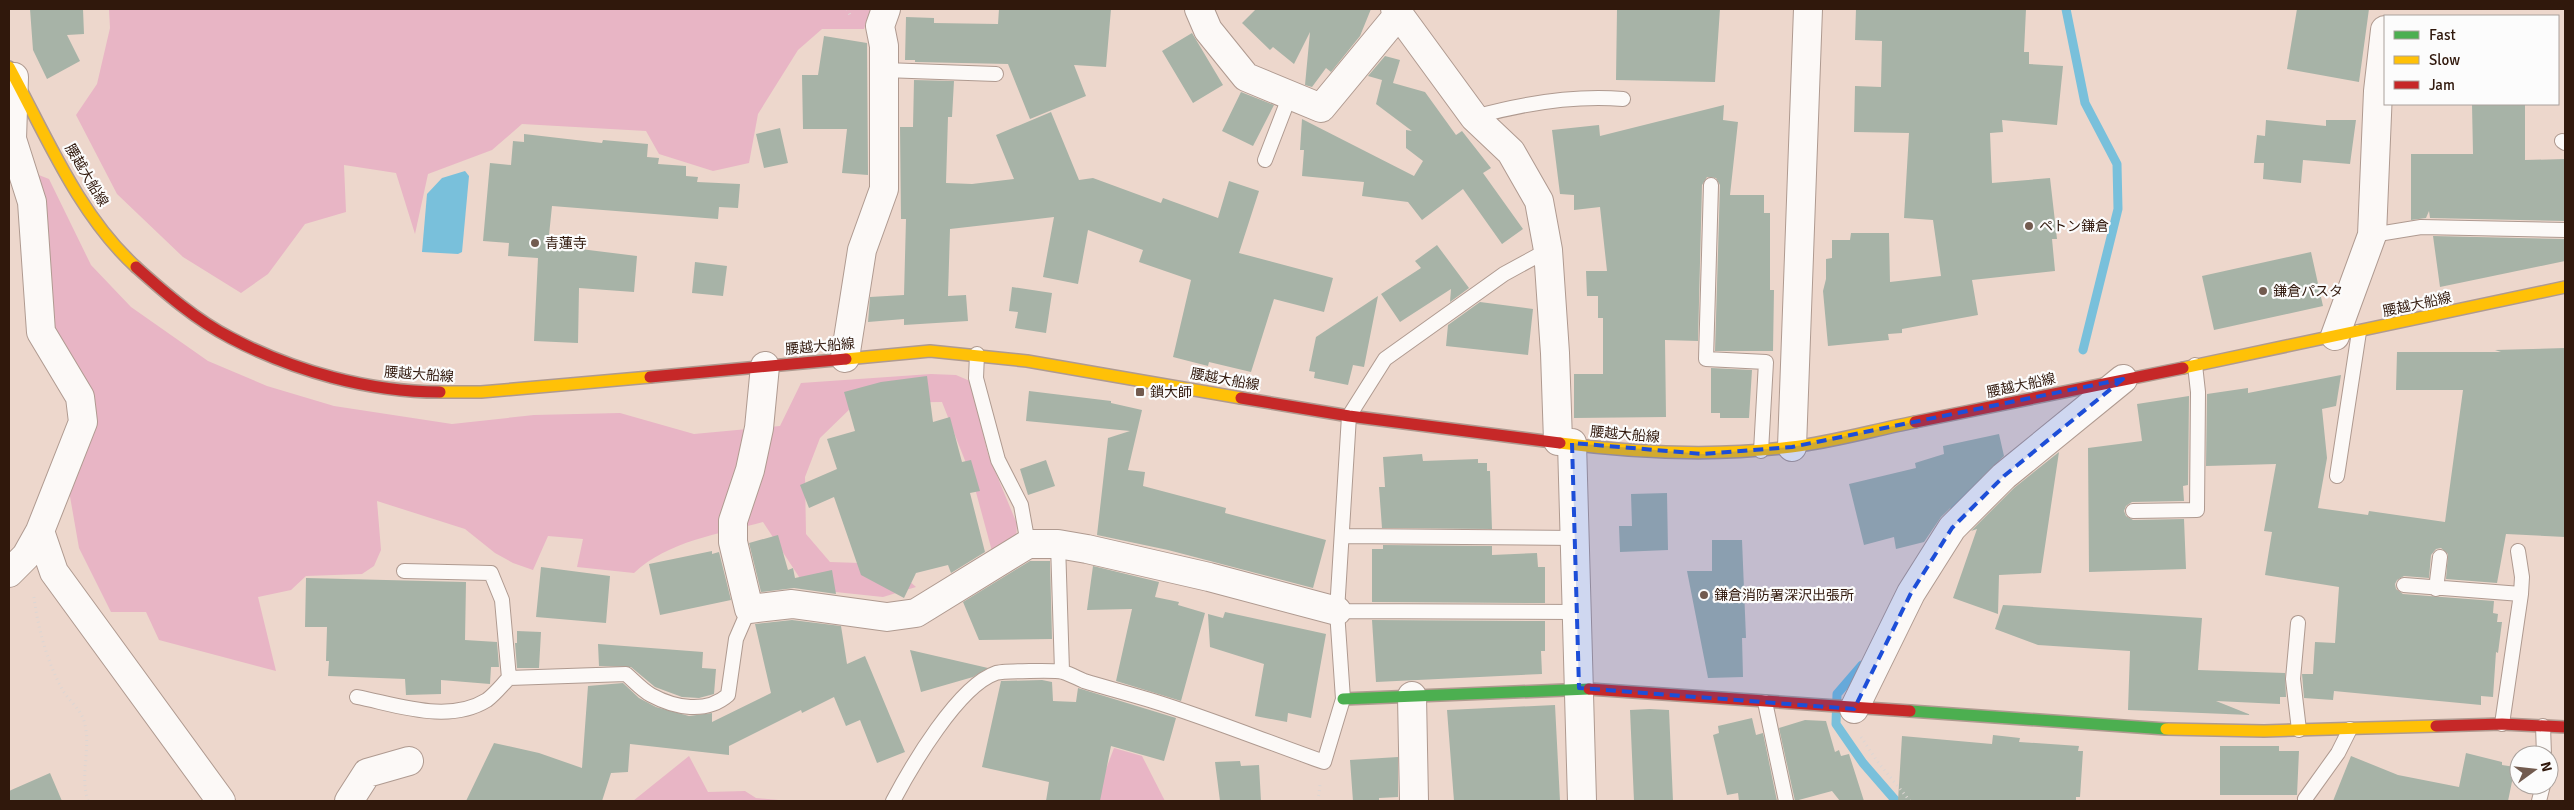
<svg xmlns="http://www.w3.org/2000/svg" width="2574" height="810" font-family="Signika,'Noto Sans JP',sans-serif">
  <rect width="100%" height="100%" fill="#edd7cc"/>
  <path fill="#e8b5c5" d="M 109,9 L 873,9 L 869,14 L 864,29 L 822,29 L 798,50 L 758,114 L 749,163 L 713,171 L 659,154 L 646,131 L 522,124 L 492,150 L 428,174 L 415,234 L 396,173 L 344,165 L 346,212 L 305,224 L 268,274 L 241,293 L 183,257 L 117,194 L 76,115 L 97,84 L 110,28 Z
    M 31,172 L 49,179 L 91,265 L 131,307 L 208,361 L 267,386 L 334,406 L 452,424 L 534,415 L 620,413 L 694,434 L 780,426 L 801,383 L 931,374 L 956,375 L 970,381 L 988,454 L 1017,524 L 1016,540 L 993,555 L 973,481 L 942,402 L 856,403 L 820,438 L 805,477 L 806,534 L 830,562 L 890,564 L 916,587 L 883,597 L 807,589 L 763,522 C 719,534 668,541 634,573 L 577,567 L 583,539 L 548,536 L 533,570 L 513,563 L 495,553 L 465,529 L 377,501 L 381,550 L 374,566 L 362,574 L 306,576 L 291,590 L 258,597 L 276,671 L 159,640 L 146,612 L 111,612 L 79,548 L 68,485 L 85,432 L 48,329 Z
    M 1114,748 L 1142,756 L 1165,801 L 1094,801 Z
    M 689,756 L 708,792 L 745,791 L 756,798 L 790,801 L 633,801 Z"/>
  <path fill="#79c0db" d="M 465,171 L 469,176 L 462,252 L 458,254 L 422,252 L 427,194 L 442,178 Z"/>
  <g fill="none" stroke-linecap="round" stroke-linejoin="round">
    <path stroke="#79c0db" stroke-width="9" d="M 2066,9 L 2085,103 L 2117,164 L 2118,209 L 2083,350
      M 1955,508 L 1964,495 L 1981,481
      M 1862,665 L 1837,694 L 1836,724 L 1863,763 L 1896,801"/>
  </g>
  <path fill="#a7b3a7" d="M 30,9 L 83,9 L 84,34 L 67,35 L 80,61 L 47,79 L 33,50 Z
    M 999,9 L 1111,9 L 1106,67 L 1074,65 L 1086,96 L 1030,119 L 1008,64 L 915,62 L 915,60 L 905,60 L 906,17 L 934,18 L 934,23 L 998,24 Z
    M 1256,9 L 1371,9 L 1360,36 L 1331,72 L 1326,68 L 1312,87 L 1305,85 L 1310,32 L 1294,64 L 1273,47 L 1270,50 L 1242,23 Z
    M 1617,9 L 1720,9 L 1715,82 L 1616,80 Z
    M 1856,9 L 2026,9 L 2024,52 L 2029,52 L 2029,64 L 2063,66 L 2057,125 L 2002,120 L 2003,132 L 1990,133 L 1992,183 L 2050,178 L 2057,239 L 2052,239 L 2055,271 L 1972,280 L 1978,315 L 1902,329 L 1902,333 L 1888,334 L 1889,340 L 1828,346 L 1823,291 L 1826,279 L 1826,259 L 1832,258 L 1832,240 L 1850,240 L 1851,233 L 1889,233 L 1890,282 L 1941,276 L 1933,220 L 1904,218 L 1909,133 L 1854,132 L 1855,86 L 1881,87 L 1882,41 L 1855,40 Z
    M 2297,9 L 2369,9 L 2359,82 L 2287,69 Z
    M 1192,33 L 1223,85 L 1193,103 L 1162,51 Z
    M 824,36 L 867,43 L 868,175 L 842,173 L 847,129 L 803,129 L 802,75 L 818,75 Z
    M 1385,56 L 1400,60 L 1393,83 L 1425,92 L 1456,135 L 1462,131 L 1491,168 L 1483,173 L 1523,229 L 1502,244 L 1463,189 L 1422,220 L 1408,202 L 1362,196 L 1364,182 L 1302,176 L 1304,150 L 1300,150 L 1302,119 L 1414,176 L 1423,161 L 1406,148 L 1406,130 L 1412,131 L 1376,104 L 1382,80 L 1368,76 Z
    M 914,80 L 954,81 L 952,117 L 948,117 L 946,183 L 972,184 L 1014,179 L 996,135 L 1051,112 L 1079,180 L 1093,178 L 1161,203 L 1163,198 L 1218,218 L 1229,181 L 1259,191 L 1239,253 L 1333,278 L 1324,312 L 1274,299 L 1251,372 L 1209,362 L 1208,366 L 1173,357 L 1191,280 L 1139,262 L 1143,250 L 1088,230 L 1078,284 L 1043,277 L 1054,217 L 950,229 L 948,296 L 966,295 L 968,321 L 904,325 L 904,319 L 868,322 L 870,297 L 904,295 L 906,219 L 901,219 L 900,127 L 913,127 Z
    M 1241,92 L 1274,105 L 1253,146 L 1222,131 Z
    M 2472,104 L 2525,104 L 2525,160 L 2565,159 L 2565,221 L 2430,218 L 2429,211 L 2426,218 L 2411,220 L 2411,154 L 2473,154 Z
    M 1724,105 L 1723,120 L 1738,122 L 1730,195 L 1764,195 L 1764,213 L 1770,213 L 1770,290 L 1774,290 L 1773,351 L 1715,351 L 1720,185 L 1716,178 L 1707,177 L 1702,185 L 1698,341 L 1665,340 L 1666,417 L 1574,418 L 1574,374 L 1603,374 L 1603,318 L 1598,318 L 1598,296 L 1587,296 L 1586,271 L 1607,271 L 1600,207 L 1574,210 L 1574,195 L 1560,194 L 1552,130 L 1599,125 L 1600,136 Z
    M 2266,120 L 2326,126 L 2326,120 L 2356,120 L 2350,164 L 2303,160 L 2301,183 L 2263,179 L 2264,163 L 2254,163 L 2257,135 L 2265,136 Z
    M 780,128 L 788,163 L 764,168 L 756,134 Z
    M 524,134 L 602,143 L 603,140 L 648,144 L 647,157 L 659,158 L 658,164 L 686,166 L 686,176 L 698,177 L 697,182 L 740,184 L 738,208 L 719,207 L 718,219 L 552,206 L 548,245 L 637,256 L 634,292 L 579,288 L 578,343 L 534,341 L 538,258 L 508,256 L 509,243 L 483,241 L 490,163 L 511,165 L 513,141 L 524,142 Z
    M 2433,236 L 2565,239 L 2565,261 L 2440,287 Z
    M 1437,245 L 1469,288 L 1450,302 L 1451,289 L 1400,322 L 1381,294 L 1421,268 L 1415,261 Z
    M 2311,252 L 2323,306 L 2214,330 L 2202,276 Z
    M 695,262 L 727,266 L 723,296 L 692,293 Z
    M 1012,287 L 1052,293 L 1046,333 L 1015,328 L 1018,312 L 1009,311 Z
    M 1378,296 L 1364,367 L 1353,365 L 1348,385 L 1314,378 L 1315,372 L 1309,371 L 1316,337 Z
    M 1480,302 L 1533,309 L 1528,355 L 1446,346 L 1448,325 Z
    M 2565,348 L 2565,537 L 2506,534 L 2497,583 L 2446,579 L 2448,554 L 2441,548 L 2436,549 L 2431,555 L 2429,578 L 2404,576 L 2397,580 L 2395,584 L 2396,589 L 2403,594 L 2494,601 L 2493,613 L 2498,614 L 2497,622 L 2502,622 L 2498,653 L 2496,652 L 2493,697 L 2481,696 L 2481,705 L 2334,691 L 2333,700 L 2304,698 L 2302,674 L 2313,674 L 2315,642 L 2335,643 L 2339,587 L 2265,575 L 2272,532 L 2264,531 L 2276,464 L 2206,466 L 2207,394 L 2248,388 L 2248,393 L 2341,375 L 2336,406 L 2322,409 L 2327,458 L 2318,508 L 2368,515 L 2369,511 L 2445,522 L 2463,390 L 2396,390 L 2397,352 L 2501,352 L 2495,350 Z
    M 1711,368 L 1752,370 L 1749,418 L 1720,418 L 1720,413 L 1711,413 Z
    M 927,376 L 933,422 L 950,417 L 962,462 L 971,460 L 980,491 L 970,493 L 985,552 L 951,573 L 948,565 L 916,573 L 904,598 L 861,575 L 834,497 L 809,508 L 800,485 L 837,469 L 827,439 L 855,431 L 844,392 L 881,382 Z
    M 1029,391 L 1111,401 L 1111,403 L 1142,410 L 1128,470 L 1145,472 L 1143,486 L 1226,508 L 1225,513 L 1326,540 L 1313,588 L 1168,550 L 1097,535 L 1108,438 L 1130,431 L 1026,421 Z
    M 2189,396 L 2188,485 L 2183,486 L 2184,501 L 2132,502 L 2126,506 L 2124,511 L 2126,516 L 2133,520 L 2184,519 L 2186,569 L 2089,572 L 2088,448 L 2142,441 L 2137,404 Z
    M 1999,434 L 2004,456 L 1941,517 L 1924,542 L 1896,549 L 1894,537 L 1864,545 L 1849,484 L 1916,468 L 1915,463 L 1944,454 L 1943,446 Z
    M 2059,452 L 2041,573 L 1999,575 L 1998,614 L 1953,598 L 1977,529 L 1971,531 L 2014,488 Z
    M 1422,454 L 1423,461 L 1478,459 L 1478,463 L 1487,463 L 1487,471 L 1490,471 L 1492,529 L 1382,528 L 1379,487 L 1385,487 L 1383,457 Z
    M 1046,460 L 1055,486 L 1028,495 L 1020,469 Z
    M 1667,493 L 1668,550 L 1620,552 L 1619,526 L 1632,526 L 1631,494 Z
    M 778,535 L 788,570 L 793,568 L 795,578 L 832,570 L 836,594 L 794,588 L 761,592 L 749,543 Z
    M 1712,540 L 1742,540 L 1746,638 L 1742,638 L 1743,677 L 1708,678 L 1687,571 L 1712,571 Z
    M 1383,545 L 1492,546 L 1492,555 L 1537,553 L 1538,567 L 1545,567 L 1545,603 L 1372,602 L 1372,549 L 1383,549 Z
    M 712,551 L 712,554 L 719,552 L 731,600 L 660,615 L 649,564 Z
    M 1030,561 L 1050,561 L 1052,639 L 979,640 L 963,602 Z
    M 1093,566 L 1159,582 L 1155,597 L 1179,602 L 1178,605 L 1205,613 L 1181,701 L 1116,681 L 1132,609 L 1087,610 Z
    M 541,567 L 610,576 L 606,623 L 536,617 Z
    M 306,578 L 466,582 L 465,640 L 497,642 L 499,667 L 491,667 L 490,684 L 441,680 L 441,694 L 406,695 L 405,679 L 328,676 L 329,661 L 326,661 L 327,627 L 305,627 Z
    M 2003,605 L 2202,618 L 2198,670 L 2285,673 L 2286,697 L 2280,697 L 2280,704 L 2216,701 L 2251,715 L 2128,710 L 2130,651 L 2038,645 L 1995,629 Z
    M 1225,612 L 1326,634 L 1311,718 L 1288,713 L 1287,722 L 1255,716 L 1264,664 L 1210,647 L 1208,614 L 1223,618 Z
    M 792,620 L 841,626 L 847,664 L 865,656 L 905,752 L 877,763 L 860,720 L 846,726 L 834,697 L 802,713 L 801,710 L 729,746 L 729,755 L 630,744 L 628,772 L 611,773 L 602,801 L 466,801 L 494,743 L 539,753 L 582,768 L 588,686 L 623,683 L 639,698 L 656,707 L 689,716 L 712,713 L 712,722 L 771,693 L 755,624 Z
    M 1372,620 L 1545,621 L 1545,651 L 1541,651 L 1542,674 L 1376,682 Z
    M 517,631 L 541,632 L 539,668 L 517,668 L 515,643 L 517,643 Z
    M 598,644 L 703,652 L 702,668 L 716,669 L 714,694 L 699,698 L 682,697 L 655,687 L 631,667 L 599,666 Z
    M 910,650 L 988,668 L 973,677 L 921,692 Z
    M 1042,680 L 1052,682 L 1053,701 L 1076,702 L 1078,688 L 1176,718 L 1164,761 L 1111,746 L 1100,801 L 1046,801 L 1049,782 L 982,767 L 1001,681 Z
    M 1555,705 L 1560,801 L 1454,801 L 1447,710 Z
    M 1650,709 L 1669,710 L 1673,801 L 1634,801 L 1630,710 Z
    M 1752,718 L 1756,735 L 1763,733 L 1777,801 L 1739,801 L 1738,793 L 1727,795 L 1713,735 L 1719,733 L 1718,726 Z
    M 1805,720 L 1826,721 L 1835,752 L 1839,750 L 1841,756 L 1849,754 L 1864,801 L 1840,801 L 1832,791 L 1795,801 L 1779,728 Z
    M 1993,735 L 2020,738 L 2019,742 L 2079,746 L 2078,751 L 2083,751 L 2080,797 L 2076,797 L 2076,801 L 1898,801 L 1902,736 L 1992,744 Z
    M 2220,746 L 2279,746 L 2279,751 L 2299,751 L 2297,795 L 2220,795 Z
    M 2466,753 L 2502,762 L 2502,765 L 2515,767 L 2508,801 L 2333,801 L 2351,756 L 2398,775 L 2459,787 Z
    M 1398,757 L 1398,797 L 1379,798 L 1379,801 L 1353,801 L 1350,760 Z
    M 1240,761 L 1241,766 L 1259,765 L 1261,801 L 1220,801 L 1215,762 Z
    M 50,773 L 62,801 L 9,801 L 9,791 Z"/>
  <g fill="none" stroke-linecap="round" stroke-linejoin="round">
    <defs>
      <path id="lane" d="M 884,70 L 996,74
        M 1474,117 C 1521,104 1574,95 1623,99
        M 2562,141 L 2565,143
        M 1265,160 L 1290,95
        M 1711,185 L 1706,359 L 1766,362 L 1761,451
        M 2372,235 L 2421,227 L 2565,230
        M 977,354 L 976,378 L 998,460 L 1021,505 L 1028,544
        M 2337,476 L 2359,332
        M 2133,511 L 2197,510 L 2198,392 L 2195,365
        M 1342,536 L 1575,538
        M 1058,544 L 1062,671
        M 404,571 L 491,573 L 502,600 L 509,678
        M 2404,585 L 2521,594
        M 2436,589 L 2440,557
        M 1337,611 L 1576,612
        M 2298,623 L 2293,679 L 2299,730
        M 357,697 C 398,705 448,724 487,700 C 495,694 502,685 509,678 L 626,674 C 634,681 642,690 651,695 C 675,708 706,714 728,695 L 736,639 L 749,609
        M 1765,702 L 1786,801
        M 2502,724 L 2521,594 L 2522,577 L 2518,551
        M 2543,726 L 2544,755
        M 893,801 C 911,767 958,686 996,673 C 1002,671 1057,670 1063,672 C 1070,674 1077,678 1084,681 C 1107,688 1130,694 1153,701 C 1211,719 1267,742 1324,762 L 1343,699 L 1337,611 L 1349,416 L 1385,359 L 1504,274 L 1548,250
        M 2306,801 L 2305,799 L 2338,753 L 2350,729
        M 2539,801 L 2543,785"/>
      <path id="street" d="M 1199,9 L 1208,30 L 1246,77 L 1321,108 L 1398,15
        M 1395,9 L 1474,117 L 1511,152 L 1539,201 L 1548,250 L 1555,353 L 1558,441
        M 2335,336 L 2372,235 L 2378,91 L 2385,30
        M 845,358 L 862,250 L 884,189 L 884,46 L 880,26 L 886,9
        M 765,366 L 759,428 L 750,470 L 733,521 L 733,542 L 749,609 L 792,604 L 887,617 L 916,613 L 1028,544 L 1058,544 L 1087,549 L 1209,577 L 1337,611
        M 1572,443 L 1582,801
        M 1792,447 L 1808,9
        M 40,531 L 54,572 L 221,801
        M 9,573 L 26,556 L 40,531 L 83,422 L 80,397 L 41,332 L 32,202 L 12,139 L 14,77
        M 1412,696 L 1414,801
        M 1854,709 L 1911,593 L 1952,528 L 2004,476 L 2123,379
        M 349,801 L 367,773 L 409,761"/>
      <path id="fast" d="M 1343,699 L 1589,689
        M 1910,711 L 2166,729"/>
      <path id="slow" d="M 9,67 C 46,135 78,214 136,267
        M 846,359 L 930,351 L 1027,361 L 1241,398
        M 2183,368 L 2565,287
        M 440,392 L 481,392 L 650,377
        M 1560,443 C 1637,453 1714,457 1791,447 C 1833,442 1874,430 1915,422
        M 2166,729 L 2264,731 L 2436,726"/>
      <path id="jam" d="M 136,267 C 165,293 196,320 231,338 C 294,371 369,392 440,392
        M 650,377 L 846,359
        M 1241,398 L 1349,416 L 1560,443
        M 1915,422 L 2183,368
        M 1589,689 L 1910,711
        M 2436,726 L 2502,724 L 2565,727"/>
    </defs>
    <use href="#lane" stroke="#af9a90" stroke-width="16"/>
    <use href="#street" stroke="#af9a90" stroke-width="30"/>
    <use href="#fast" stroke="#af9a90" stroke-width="14"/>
    <use href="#slow" stroke="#af9a90" stroke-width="14"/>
    <use href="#jam" stroke="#af9a90" stroke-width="14"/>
    <path stroke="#ddd6d3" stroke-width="3" stroke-dasharray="1 4" stroke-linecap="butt" d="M 847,9 L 851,17
      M 34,597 C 38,629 47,661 62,689 C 68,700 80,708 84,721 C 92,747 79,775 88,801
      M 1861,737 L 1877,761 L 1910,801
      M 1318,801 L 1320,785"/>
    <use href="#lane" stroke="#fcf9f7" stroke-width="14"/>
    <use href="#street" stroke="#fcf9f7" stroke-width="28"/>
    <use href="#fast" stroke="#4caf50" stroke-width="11"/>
    <use href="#slow" stroke="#ffc107" stroke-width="11"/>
    <use href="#jam" stroke="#c62828" stroke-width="11"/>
  </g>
  <path fill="#1d4ed8" fill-opacity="0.2" stroke="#1d4ed8" stroke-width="4" stroke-dasharray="10 6" stroke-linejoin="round" d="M 2123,379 L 2004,476 L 1952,528 L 1911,593 L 1854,709 L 1579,688 L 1572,443 L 1703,454 L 1792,447 Z"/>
  <g fill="#725b4f" stroke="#fcfcfc" stroke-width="2">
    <circle cx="2029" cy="226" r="5"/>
    <circle cx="535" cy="243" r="5"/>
    <circle cx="2263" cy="291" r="5"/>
    <rect x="1135" y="387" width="10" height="10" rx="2.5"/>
    <circle cx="1704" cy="595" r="5"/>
  </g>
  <g text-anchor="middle" stroke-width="4.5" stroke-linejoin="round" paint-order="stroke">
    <g font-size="14" fill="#30180c" stroke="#fcfcfc">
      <text transform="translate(87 175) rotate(59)" y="5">腰越大船線</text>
      <text transform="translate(2417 304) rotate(-12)" y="5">腰越大船線</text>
      <text transform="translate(820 346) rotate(-5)" y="5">腰越大船線</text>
      <text transform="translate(419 374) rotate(4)" y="5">腰越大船線</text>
      <text transform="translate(1225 379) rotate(10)" y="5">腰越大船線</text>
      <text transform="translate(2021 385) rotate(-12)" y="5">腰越大船線</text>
      <text transform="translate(1625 434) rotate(5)" y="5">腰越大船線</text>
    </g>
    <g font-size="14" fill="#30180c" stroke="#fcfcfc" text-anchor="start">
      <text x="2039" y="231">ペトン鎌倉</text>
      <text x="545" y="248">青蓮寺</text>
      <text x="2273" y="296">鎌倉パスタ</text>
      <text x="1150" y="397">鎖大師</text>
      <text x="1714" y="600">鎌倉消防署深沢出張所</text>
    </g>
  </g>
  <rect width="2574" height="810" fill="none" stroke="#30180c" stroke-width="20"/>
  <rect x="2384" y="15" width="175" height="90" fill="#fcfcfc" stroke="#aaa19c"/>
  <rect x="2394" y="31" width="25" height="8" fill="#4caf50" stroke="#aaa19c"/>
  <text x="2429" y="40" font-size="15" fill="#30180c">Fast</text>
  <rect x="2394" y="56" width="25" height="8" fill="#ffc107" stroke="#aaa19c"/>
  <text x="2429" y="65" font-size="15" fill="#30180c">Slow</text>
  <rect x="2394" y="81" width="25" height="8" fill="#c62828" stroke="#aaa19c"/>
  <text x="2429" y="90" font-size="15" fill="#30180c">Jam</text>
  <g transform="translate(2534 770) rotate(75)"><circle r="24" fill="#fcfcfc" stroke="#aaa19c"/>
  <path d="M0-4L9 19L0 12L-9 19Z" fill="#725b4f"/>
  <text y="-8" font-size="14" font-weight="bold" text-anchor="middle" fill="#30180c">N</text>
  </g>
</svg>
